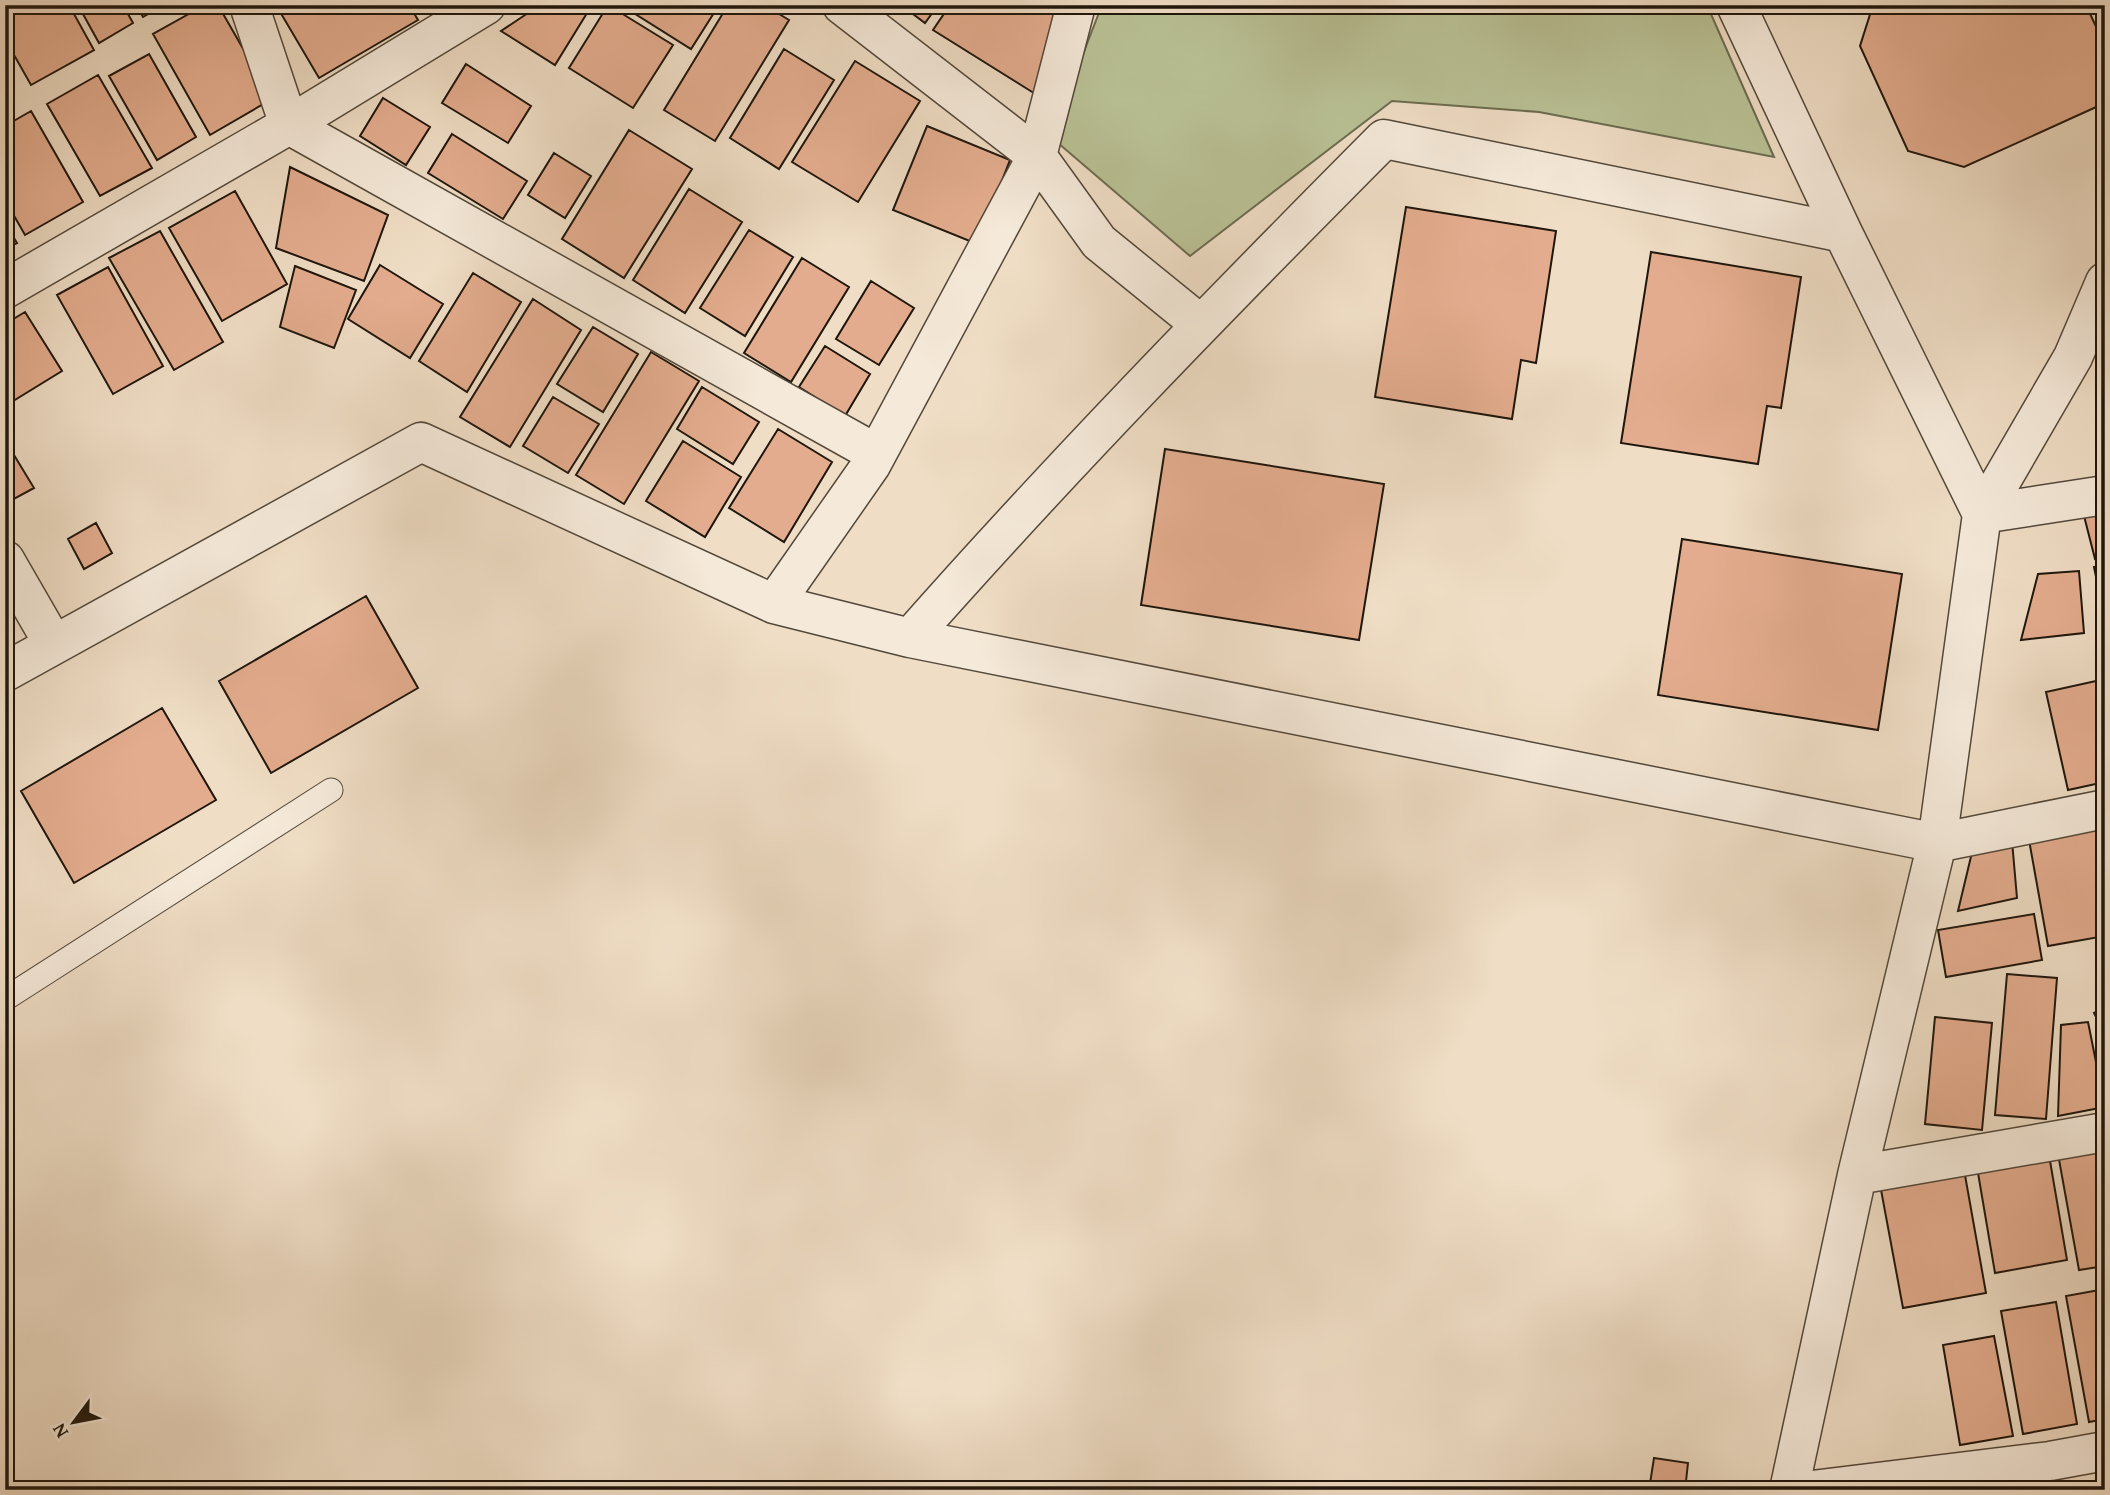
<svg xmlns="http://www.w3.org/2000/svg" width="2110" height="1495" font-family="'Gentium Book Plus',serif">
  <rect width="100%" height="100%" fill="#efddc5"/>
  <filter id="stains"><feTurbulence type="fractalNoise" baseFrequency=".00286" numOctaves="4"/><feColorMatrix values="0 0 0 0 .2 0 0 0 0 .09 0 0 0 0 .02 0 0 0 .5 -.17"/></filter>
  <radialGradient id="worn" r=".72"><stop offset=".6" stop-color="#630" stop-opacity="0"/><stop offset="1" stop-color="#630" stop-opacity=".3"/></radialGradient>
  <path fill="#b9c195" stroke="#6c6c50" stroke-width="2" d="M 1102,5 L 1707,5 L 1774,157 L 1539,112 L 1392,101 L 1190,256 L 1051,137 Z"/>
  <path fill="#e3ac8e" stroke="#1f160c" stroke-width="2" d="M 5,5 L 69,5 L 94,50 L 31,85 L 5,39 Z
    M 78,5 L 123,5 L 133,23 L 99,43 Z
    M 136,5 L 164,5 L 143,17 Z
    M 205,5 L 218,5 L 272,99 L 210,135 L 153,34 Z
    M 276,5 L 409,5 L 418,20 L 319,78 Z
    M 540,5 L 592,5 L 555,65 L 501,31 Z
    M 608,5 L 673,45 L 633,108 L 569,68 Z
    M 621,5 L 719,5 L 691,49 Z
    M 728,5 L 764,5 L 789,20 L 715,141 L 664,110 Z
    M 901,5 L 938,5 L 925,23 Z
    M 950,5 L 1058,5 L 1037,95 L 933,30 Z
    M 1873,5 L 2086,5 L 2105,46 L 2105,103 L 1964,167 L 1908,151 L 1860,46 Z
    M 784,49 L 834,80 L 779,169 L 730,138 Z
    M 149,54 L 196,137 L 157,160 L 109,76 Z
    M 855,61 L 920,101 L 858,202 L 792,162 Z
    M 466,64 L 531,106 L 508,143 L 442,103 Z
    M 98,75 L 152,168 L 100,196 L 47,104 Z
    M 383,98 L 430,127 L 406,165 L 360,136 Z
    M 31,111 L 83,202 L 25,235 L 5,200 L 5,126 Z
    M 927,126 L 1010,160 L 977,244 L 893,210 Z
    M 629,130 L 692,169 L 624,278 L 562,239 Z
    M 452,134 L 527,181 L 503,219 L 428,173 Z
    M 554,153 L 591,176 L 565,218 L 528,195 Z
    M 290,167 L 388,215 L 364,281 L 276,248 Z
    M 689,189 L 742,222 L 685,313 L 633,280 Z
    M 235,191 L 287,284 L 222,321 L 169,228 Z
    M 1406,207 L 1556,231 L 1536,363 L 1521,360 L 1512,419 L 1375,397 Z
    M 5,223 L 17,243 L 5,249 Z
    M 749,230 L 793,257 L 745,336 L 700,308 Z
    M 160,231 L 223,342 L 174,370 L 109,258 Z
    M 1651,252 L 1801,277 L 1781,408 L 1767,406 L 1758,464 L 1621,443 Z
    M 802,258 L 849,287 L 791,382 L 744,353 Z
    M 380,265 L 443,304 L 410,358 L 348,319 Z
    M 295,266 L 356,290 L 334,348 L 280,327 Z
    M 108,267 L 163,366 L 113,394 L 57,295 Z
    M 473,273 L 521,302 L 467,392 L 419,361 Z
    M 871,281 L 914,308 L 879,365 L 836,339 Z
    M 533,299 L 581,330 L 510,447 L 460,417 Z
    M 25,312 L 62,371 L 5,406 L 5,324 Z
    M 593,327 L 638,354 L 603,412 L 557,384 Z
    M 825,346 L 870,374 L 845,416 L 799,387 Z
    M 651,352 L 699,381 L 624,504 L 576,475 Z
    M 702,387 L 759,422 L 733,464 L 677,429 Z
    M 553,397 L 599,424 L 568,473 L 523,446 Z
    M 778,429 L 832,462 L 784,542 L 729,508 Z
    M 683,441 L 741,477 L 705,537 L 646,501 Z
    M 1165,449 L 1384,484 L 1359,640 L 1141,605 Z
    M 14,455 L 34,488 L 12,500 L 5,489 L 5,460 Z
    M 2105,506 L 2105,556 L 2095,559 L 2083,512 Z
    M 96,523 L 112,553 L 84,569 L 68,539 Z
    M 1682,539 L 1902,574 L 1878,730 L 1658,695 Z
    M 2105,565 L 2105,620 L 2094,567 Z
    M 2079,571 L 2084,633 L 2021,640 L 2038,574 Z
    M 366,596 L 418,688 L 271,773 L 219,681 Z
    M 2105,679 L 2105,782 L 2068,790 L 2046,692 Z
    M 162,708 L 216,800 L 74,883 L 21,791 Z
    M 2105,826 L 2105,936 L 2048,946 L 2029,840 Z
    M 2012,841 L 2017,898 L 1958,911 L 1974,844 Z
    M 2034,914 L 2042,960 L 1946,977 L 1938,930 Z
    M 2007,974 L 2057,978 L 2046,1119 L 1995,1115 Z
    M 2105,1007 L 2105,1035 L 2094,1013 Z
    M 1935,1017 L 1992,1023 L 1982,1130 L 1925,1124 Z
    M 2088,1022 L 2105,1107 L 2058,1116 L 2061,1025 Z
    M 2105,1146 L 2105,1266 L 2079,1270 L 2058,1154 Z
    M 2049,1155 L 2067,1260 L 1995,1273 L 1977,1167 Z
    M 1963,1164 L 1986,1293 L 1903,1308 L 1879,1179 Z
    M 2105,1289 L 2105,1419 L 2089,1422 L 2066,1296 Z
    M 2056,1302 L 2077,1424 L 2023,1434 L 2001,1311 Z
    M 1994,1336 L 2013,1436 L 1960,1445 L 1943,1345 Z
    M 1654,1458 L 1688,1463 L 1685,1490 L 1649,1490 Z"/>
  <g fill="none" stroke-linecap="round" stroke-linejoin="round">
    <defs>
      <path id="service" d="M 5,999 L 331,790"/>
      <path id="minor" d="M 249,5 L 289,125 L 877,454
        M 842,5 L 1037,156 L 1099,242 L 1200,324
        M 1736,5 L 1843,233 L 1982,514 L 1937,843 L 1857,1175 L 1789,1490
        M 5,289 L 289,125 L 486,5
        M 1982,514 L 2073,357 L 2105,282
        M 1982,514 L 2105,495
        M 5,560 L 54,645
        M 774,604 L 871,465 L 1037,156 L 1076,5
        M 910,638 C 1062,466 1222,302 1384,139 L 1843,233
        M 5,672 L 421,442 L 774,604 L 910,638 L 1937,843 L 2105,809
        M 1857,1175 L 2105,1132
        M 1812,1490 L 2050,1461 L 2105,1451"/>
    </defs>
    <use href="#service" stroke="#53483a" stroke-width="25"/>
    <use href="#minor" stroke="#53483a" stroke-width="41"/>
    <use href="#service" stroke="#f5e9d9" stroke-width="23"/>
    <use href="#minor" stroke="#f5e9d9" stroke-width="38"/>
  </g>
  <rect width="2110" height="1495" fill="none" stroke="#efddc5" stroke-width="28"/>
  <rect x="7" y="7" width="2096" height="1481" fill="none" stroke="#1f160c" stroke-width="3.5"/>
  <rect x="14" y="14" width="2082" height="1467" fill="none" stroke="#1f160c" stroke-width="2"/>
  <g transform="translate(74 1422) rotate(238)" stroke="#f5e9d9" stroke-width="5" paint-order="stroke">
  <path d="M0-5L12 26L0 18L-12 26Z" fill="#1f160c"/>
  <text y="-10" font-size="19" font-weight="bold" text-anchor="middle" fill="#1f160c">N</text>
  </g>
  <rect width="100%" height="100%" filter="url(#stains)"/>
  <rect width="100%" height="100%" fill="url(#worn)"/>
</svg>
